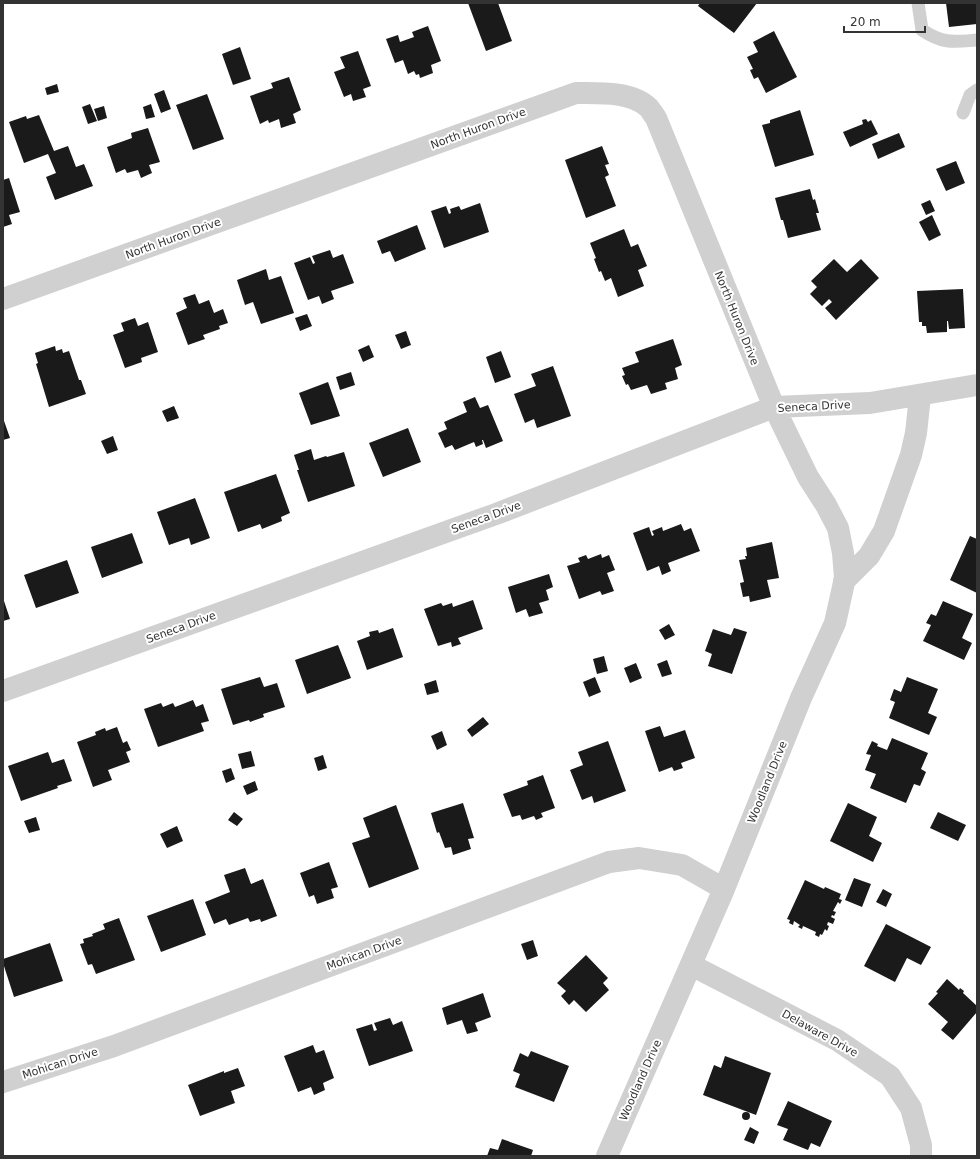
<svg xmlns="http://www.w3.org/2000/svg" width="980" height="1159" font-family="'DejaVu Sans',sans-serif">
  <rect width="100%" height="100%" fill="#fff"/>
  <path fill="#1a1a1a" d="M 468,3 L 498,3 L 512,41 L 486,51 Z
    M 700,3 L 757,3 L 734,33 L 698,6 Z
    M 946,3 L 977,3 L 977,24 L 949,27 Z
    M 428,26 L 441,61 L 431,65 L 433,73 L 420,78 L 419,74 L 416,75 L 414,71 L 408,74 L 403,60 L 395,63 L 386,39 L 398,35 L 400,42 L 414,37 L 412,32 Z
    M 774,31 L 797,77 L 766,93 L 758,77 L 754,79 L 750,70 L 753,69 L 747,57 L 758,52 L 753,42 Z
    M 240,47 L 251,79 L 233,85 L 222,54 Z
    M 358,51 L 371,86 L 363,89 L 366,97 L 353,101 L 351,94 L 344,97 L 334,72 L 345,68 L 340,57 Z
    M 289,77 L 301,110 L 293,114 L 296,123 L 281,128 L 279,119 L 269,123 L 268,120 L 260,124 L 250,96 L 273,88 L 271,83 Z
    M 57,84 L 59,92 L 47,95 L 45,88 Z
    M 164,90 L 171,109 L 161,113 L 154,94 Z
    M 207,94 L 224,139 L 193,150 L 176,105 Z
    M 90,104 L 97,121 L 88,124 L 82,107 Z
    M 151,104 L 155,117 L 146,119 L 143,107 Z
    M 104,106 L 107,118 L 98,121 L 94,109 Z
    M 800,110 L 814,155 L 775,167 L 762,125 L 770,123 L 770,120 Z
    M 39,115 L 54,151 L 68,146 L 76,167 L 84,164 L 93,186 L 55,200 L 46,177 L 56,173 L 48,154 L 24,163 L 9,122 L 26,116 L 27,119 Z
    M 866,119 L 868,122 L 871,120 L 878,134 L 850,147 L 843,132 L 863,124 L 862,120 Z
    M 148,128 L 160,162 L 149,165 L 152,173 L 141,178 L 138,170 L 127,173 L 125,169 L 116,173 L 107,147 L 132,138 L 131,133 Z
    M 899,133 L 905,147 L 878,159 L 872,144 Z
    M 602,146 L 609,164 L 605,165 L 609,175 L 605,177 L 616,206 L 586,218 L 565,160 Z
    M 956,161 L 965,183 L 946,191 L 936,169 Z
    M 9,178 L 20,212 L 9,215 L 12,224 L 3,227 L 3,180 Z
    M 810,189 L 813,200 L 815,199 L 819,213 L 816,213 L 821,230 L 788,238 L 783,220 L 781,220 L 775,198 Z
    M 930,200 L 935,211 L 926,215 L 921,204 Z
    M 480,203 L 489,232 L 444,248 L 431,211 L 446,206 L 449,214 L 451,213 L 450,209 L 459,206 L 461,210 Z
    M 932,215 L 941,235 L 929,241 L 919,222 Z
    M 417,225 L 426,249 L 395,262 L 390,251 L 382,254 L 377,241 Z
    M 624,229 L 631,247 L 638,244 L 647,266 L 638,270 L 644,286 L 618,297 L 611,278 L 605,281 L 601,271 L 599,272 L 594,259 L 596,258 L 590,243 Z
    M 330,250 L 333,258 L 343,254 L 354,283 L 331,291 L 334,299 L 322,304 L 319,296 L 308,300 L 294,263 L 310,257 L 313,264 L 315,263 L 312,256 Z
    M 834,259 L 847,272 L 861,259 L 879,278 L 836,320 L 825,308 L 832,302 L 829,299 L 822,306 L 810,294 L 817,287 L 811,281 Z
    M 266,269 L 269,280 L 281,276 L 294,313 L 261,324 L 253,302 L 245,305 L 237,280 Z
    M 963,289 L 965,328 L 949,329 L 948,321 L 947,321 L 947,332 L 927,333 L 926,326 L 922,326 L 922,322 L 919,322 L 917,291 Z
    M 195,294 L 199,304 L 209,300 L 214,313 L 223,309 L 228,323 L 219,326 L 220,329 L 203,335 L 205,339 L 188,345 L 176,313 L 187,308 L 183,298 Z
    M 307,314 L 312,326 L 300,331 L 295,318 Z
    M 135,318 L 138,326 L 148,322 L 158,352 L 141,358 L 142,362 L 125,368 L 113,335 L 124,331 L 121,323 Z
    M 406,331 L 411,345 L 401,349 L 395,335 Z
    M 673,339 L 682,365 L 675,368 L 678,379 L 665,383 L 667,389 L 651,394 L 647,385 L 631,390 L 628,384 L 626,385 L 622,376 L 625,375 L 622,368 L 639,362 L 635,352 Z
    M 369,345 L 374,357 L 363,362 L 358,350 Z
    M 55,346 L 56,351 L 62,349 L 63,353 L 69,351 L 79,380 L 81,380 L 86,394 L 49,407 L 36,364 L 38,363 L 35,353 Z
    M 501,351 L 511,377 L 495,383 L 486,357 Z
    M 553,366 L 571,416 L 537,428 L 534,419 L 525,423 L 514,394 L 536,386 L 531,374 Z
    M 351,372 L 355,385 L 340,390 L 336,377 Z
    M 328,382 L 340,416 L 311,425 L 299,393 Z
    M 475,397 L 480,408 L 488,405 L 503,441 L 486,448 L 483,440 L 482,440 L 483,444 L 476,447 L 474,442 L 455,450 L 452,445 L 445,448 L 438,433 L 447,429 L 444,422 L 467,412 L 463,402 Z
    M 174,406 L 179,418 L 167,422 L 162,411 Z
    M 3,418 L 10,438 L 3,440 Z
    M 408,428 L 421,462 L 383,477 L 369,443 Z
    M 113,436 L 118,450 L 107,454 L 101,441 Z
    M 311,449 L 314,460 L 326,456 L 327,457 L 344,452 L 355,486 L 308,502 L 297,470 L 299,470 L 294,455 Z
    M 276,474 L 290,513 L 281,517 L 282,521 L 262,529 L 260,524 L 238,532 L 224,492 Z
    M 195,498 L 210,538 L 191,545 L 189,538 L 169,545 L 157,512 Z
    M 681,524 L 684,531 L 691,528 L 700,551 L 668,563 L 671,571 L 662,575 L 659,566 L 647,571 L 633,533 L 649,527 L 652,536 L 654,535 L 652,531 L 662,527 L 663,531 Z
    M 132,533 L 143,563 L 102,578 L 91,547 Z
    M 970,536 L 977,539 L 977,593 L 950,580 Z
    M 772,542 L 779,578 L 767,580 L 771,597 L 750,602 L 749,596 L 743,597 L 740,583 L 744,582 L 739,560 L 746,559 L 745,556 L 747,556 L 746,548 Z
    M 601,554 L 602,558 L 609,555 L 615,570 L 607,573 L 614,591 L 602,595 L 600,591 L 579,599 L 567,566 L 580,562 L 578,558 L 586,555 L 588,559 Z
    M 67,560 L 79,593 L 36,608 L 24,575 Z
    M 549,574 L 553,587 L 546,590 L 549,600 L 539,603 L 543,613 L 529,617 L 526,609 L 516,613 L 508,587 Z
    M 3,598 L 10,619 L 3,621 Z
    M 473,600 L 483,629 L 458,638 L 461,644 L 452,647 L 451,642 L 438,646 L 424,609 L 441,603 L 443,606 L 452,603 L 453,607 Z
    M 943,601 L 973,614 L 962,638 L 972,643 L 964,660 L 923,641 L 931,625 L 926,623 L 931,614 L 936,616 Z
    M 669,624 L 675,635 L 665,640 L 659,630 Z
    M 393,628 L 403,657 L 367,670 L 357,641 L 370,636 L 369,632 L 378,630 L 379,633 Z
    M 734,628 L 747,632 L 732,674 L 708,666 L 712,654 L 705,651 L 713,629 L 731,635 Z
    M 338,645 L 351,678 L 307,694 L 295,660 Z
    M 604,656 L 608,671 L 597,674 L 593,659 Z
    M 667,660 L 672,674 L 662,677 L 657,664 Z
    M 636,663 L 642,678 L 630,683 L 624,668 Z
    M 260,677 L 264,687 L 277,683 L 285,707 L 263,714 L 264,717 L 250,722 L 249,720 L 233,725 L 221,689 Z
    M 595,677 L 601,692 L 589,697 L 583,682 Z
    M 907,677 L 938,689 L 928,713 L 937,717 L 929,735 L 889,718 L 895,702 L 890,700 L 894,689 L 901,692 Z
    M 436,680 L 439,692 L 427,695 L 424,684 Z
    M 193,700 L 196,707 L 203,704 L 209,721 L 201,723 L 204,731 L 158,747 L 144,709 L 161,703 L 163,707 L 173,703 L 175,707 Z
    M 483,717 L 489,724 L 472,737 L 467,730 Z
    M 660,726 L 664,737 L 685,730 L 695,758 L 681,763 L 683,768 L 674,771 L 672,767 L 659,772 L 645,731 Z
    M 117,727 L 123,743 L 127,741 L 131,750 L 126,752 L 130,762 L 108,770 L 112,780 L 93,787 L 77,742 L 96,735 L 95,732 L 105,728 L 106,731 Z
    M 442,731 L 447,745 L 437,750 L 431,736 Z
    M 892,738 L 928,753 L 921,769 L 926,772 L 920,786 L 914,784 L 906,803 L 870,788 L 876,774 L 865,770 L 871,755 L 866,754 L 872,741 L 878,744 L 877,746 L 887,750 Z
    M 608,741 L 626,791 L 594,803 L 592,796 L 582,800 L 570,770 L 583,765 L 578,752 Z
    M 251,751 L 255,766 L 242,769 L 238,754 Z
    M 48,752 L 52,763 L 64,759 L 72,781 L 57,786 L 58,788 L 21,801 L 8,766 Z
    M 323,755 L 327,768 L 318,771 L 314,758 Z
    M 231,768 L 235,779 L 226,783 L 222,771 Z
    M 543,775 L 555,808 L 541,813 L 543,817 L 536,820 L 534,816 L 522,820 L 520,815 L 512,817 L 503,794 L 528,785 L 527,781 Z
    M 255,781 L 258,790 L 247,795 L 243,786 Z
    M 463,803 L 474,838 L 468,839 L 471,849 L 453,855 L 451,847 L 445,848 L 439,832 L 437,833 L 431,813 Z
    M 848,803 L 877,817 L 869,836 L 882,843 L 873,862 L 830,841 Z
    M 396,805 L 419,869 L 369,888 L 352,843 L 370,837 L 363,818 Z
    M 234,812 L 243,819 L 237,826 L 228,820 Z
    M 938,812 L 966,825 L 958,841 L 930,828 Z
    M 36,817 L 40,830 L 29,833 L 24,821 Z
    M 177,826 L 183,841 L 167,848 L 160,834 Z
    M 329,862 L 338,887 L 331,889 L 334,898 L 317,904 L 314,895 L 309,897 L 300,873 Z
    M 245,868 L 251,884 L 263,879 L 277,916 L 261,922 L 260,919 L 250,922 L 248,918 L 229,925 L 226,919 L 214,924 L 205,902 L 230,892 L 224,875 Z
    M 854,878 L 871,884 L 862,907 L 845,900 Z
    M 805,880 L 824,889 L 825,887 L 841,894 L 839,899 L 842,900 L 840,904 L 838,902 L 833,911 L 836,912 L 834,916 L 832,915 L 831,917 L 835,919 L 833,924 L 828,922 L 827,925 L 829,926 L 827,931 L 825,929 L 822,935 L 820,934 L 819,937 L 815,935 L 816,932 L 803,926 L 802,929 L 798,927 L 800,925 L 794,921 L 793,925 L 789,923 L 790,920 L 787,919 Z
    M 883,889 L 892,894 L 886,907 L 876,902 Z
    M 193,899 L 206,935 L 161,952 L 147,916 Z
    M 119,918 L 135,960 L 96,974 L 92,964 L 88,965 L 80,944 L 84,943 L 83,939 L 93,936 L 92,934 L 105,929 L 103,924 Z
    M 886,924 L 931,947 L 921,965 L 907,958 L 895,982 L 864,966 Z
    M 533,940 L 538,956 L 527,960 L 521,944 Z
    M 50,943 L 63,981 L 14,997 L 3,963 L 3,959 Z
    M 586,955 L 608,978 L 603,983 L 609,990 L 586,1012 L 574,1000 L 569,1005 L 561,996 L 566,991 L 557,983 Z
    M 947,979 L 959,990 L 960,988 L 964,991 L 963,993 L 977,1006 L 977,1012 L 953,1040 L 941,1030 L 948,1022 L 928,1004 L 938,993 L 936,992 Z
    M 483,993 L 491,1017 L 475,1023 L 478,1031 L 467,1034 L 462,1020 L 447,1025 L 442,1008 Z
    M 390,1018 L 393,1025 L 402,1021 L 413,1051 L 369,1066 L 356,1029 L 372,1024 L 374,1031 L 377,1030 L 374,1023 Z
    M 313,1045 L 316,1053 L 324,1050 L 334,1078 L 323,1083 L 325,1090 L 314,1095 L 311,1087 L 298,1092 L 284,1056 Z
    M 531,1051 L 569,1066 L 554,1102 L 515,1087 L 520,1074 L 513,1071 L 520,1053 L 528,1057 Z
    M 725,1056 L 771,1073 L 756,1115 L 703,1095 L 714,1065 L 721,1068 Z
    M 238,1068 L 245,1086 L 231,1091 L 235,1103 L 200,1116 L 188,1085 L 224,1071 L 224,1073 Z
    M 788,1101 L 832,1121 L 820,1147 L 811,1143 L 808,1150 L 783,1140 L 788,1129 L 777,1125 Z
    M742 1116a4 4 0 1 1 8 0a4 4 0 1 1-8 0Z
    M 750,1127 L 759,1132 L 754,1144 L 744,1140 Z
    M 502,1139 L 533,1150 L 531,1156 L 487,1156 L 490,1148 L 498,1150 Z"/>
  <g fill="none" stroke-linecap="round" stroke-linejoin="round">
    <path stroke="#d0d0d0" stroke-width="13" d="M 918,3 L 922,30 C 943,44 953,42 977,40
      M 963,113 L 970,95 L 977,90"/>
    <path stroke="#d0d0d0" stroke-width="22" d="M 3,299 L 576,93 C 598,93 632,91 649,108 C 651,111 654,115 656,118 L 774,407 L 808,477 L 826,505 L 838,528 L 843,553 L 845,578 L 835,623 L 801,698 L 724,889 L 607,1156
      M 844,581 L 869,556 L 884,531 L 911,455 L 916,433 L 920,396
      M 3,691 L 496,514 L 774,407 L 870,403 L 977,385
      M 691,965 L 837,1040 L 890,1076 L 911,1108 L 921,1145 L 921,1156
      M 3,1082 L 114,1046 L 609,862 L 639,858 L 682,865 L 724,889"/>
  </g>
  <g text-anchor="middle" stroke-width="4" stroke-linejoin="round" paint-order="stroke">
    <g font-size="11" fill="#333" stroke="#fff">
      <text transform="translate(478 128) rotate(-20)" y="4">North Huron Drive</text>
      <text transform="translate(173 238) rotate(-20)" y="4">North Huron Drive</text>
      <text transform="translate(737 318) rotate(68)" y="4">North Huron Drive</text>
      <text transform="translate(814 406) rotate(-3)" y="4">Seneca Drive</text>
      <text transform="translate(486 517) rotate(-20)" y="4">Seneca Drive</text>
      <text transform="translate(181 627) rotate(-20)" y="4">Seneca Drive</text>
      <text transform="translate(767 782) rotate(-68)" y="4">Woodland Drive</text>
      <text transform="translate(364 953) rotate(-20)" y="4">Mohican Drive</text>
      <text transform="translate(820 1033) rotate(29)" y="4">Delaware Drive</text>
      <text transform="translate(60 1063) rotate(-18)" y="4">Mohican Drive</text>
      <text transform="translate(640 1080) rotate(-66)" y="4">Woodland Drive</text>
    </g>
  </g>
  <rect width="980" height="1159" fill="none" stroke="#333333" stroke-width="8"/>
  <path d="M844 26v6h81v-6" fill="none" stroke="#333333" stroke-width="2"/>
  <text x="850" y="26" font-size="12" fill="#333333" stroke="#ffffff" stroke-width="3" paint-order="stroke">20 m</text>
</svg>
